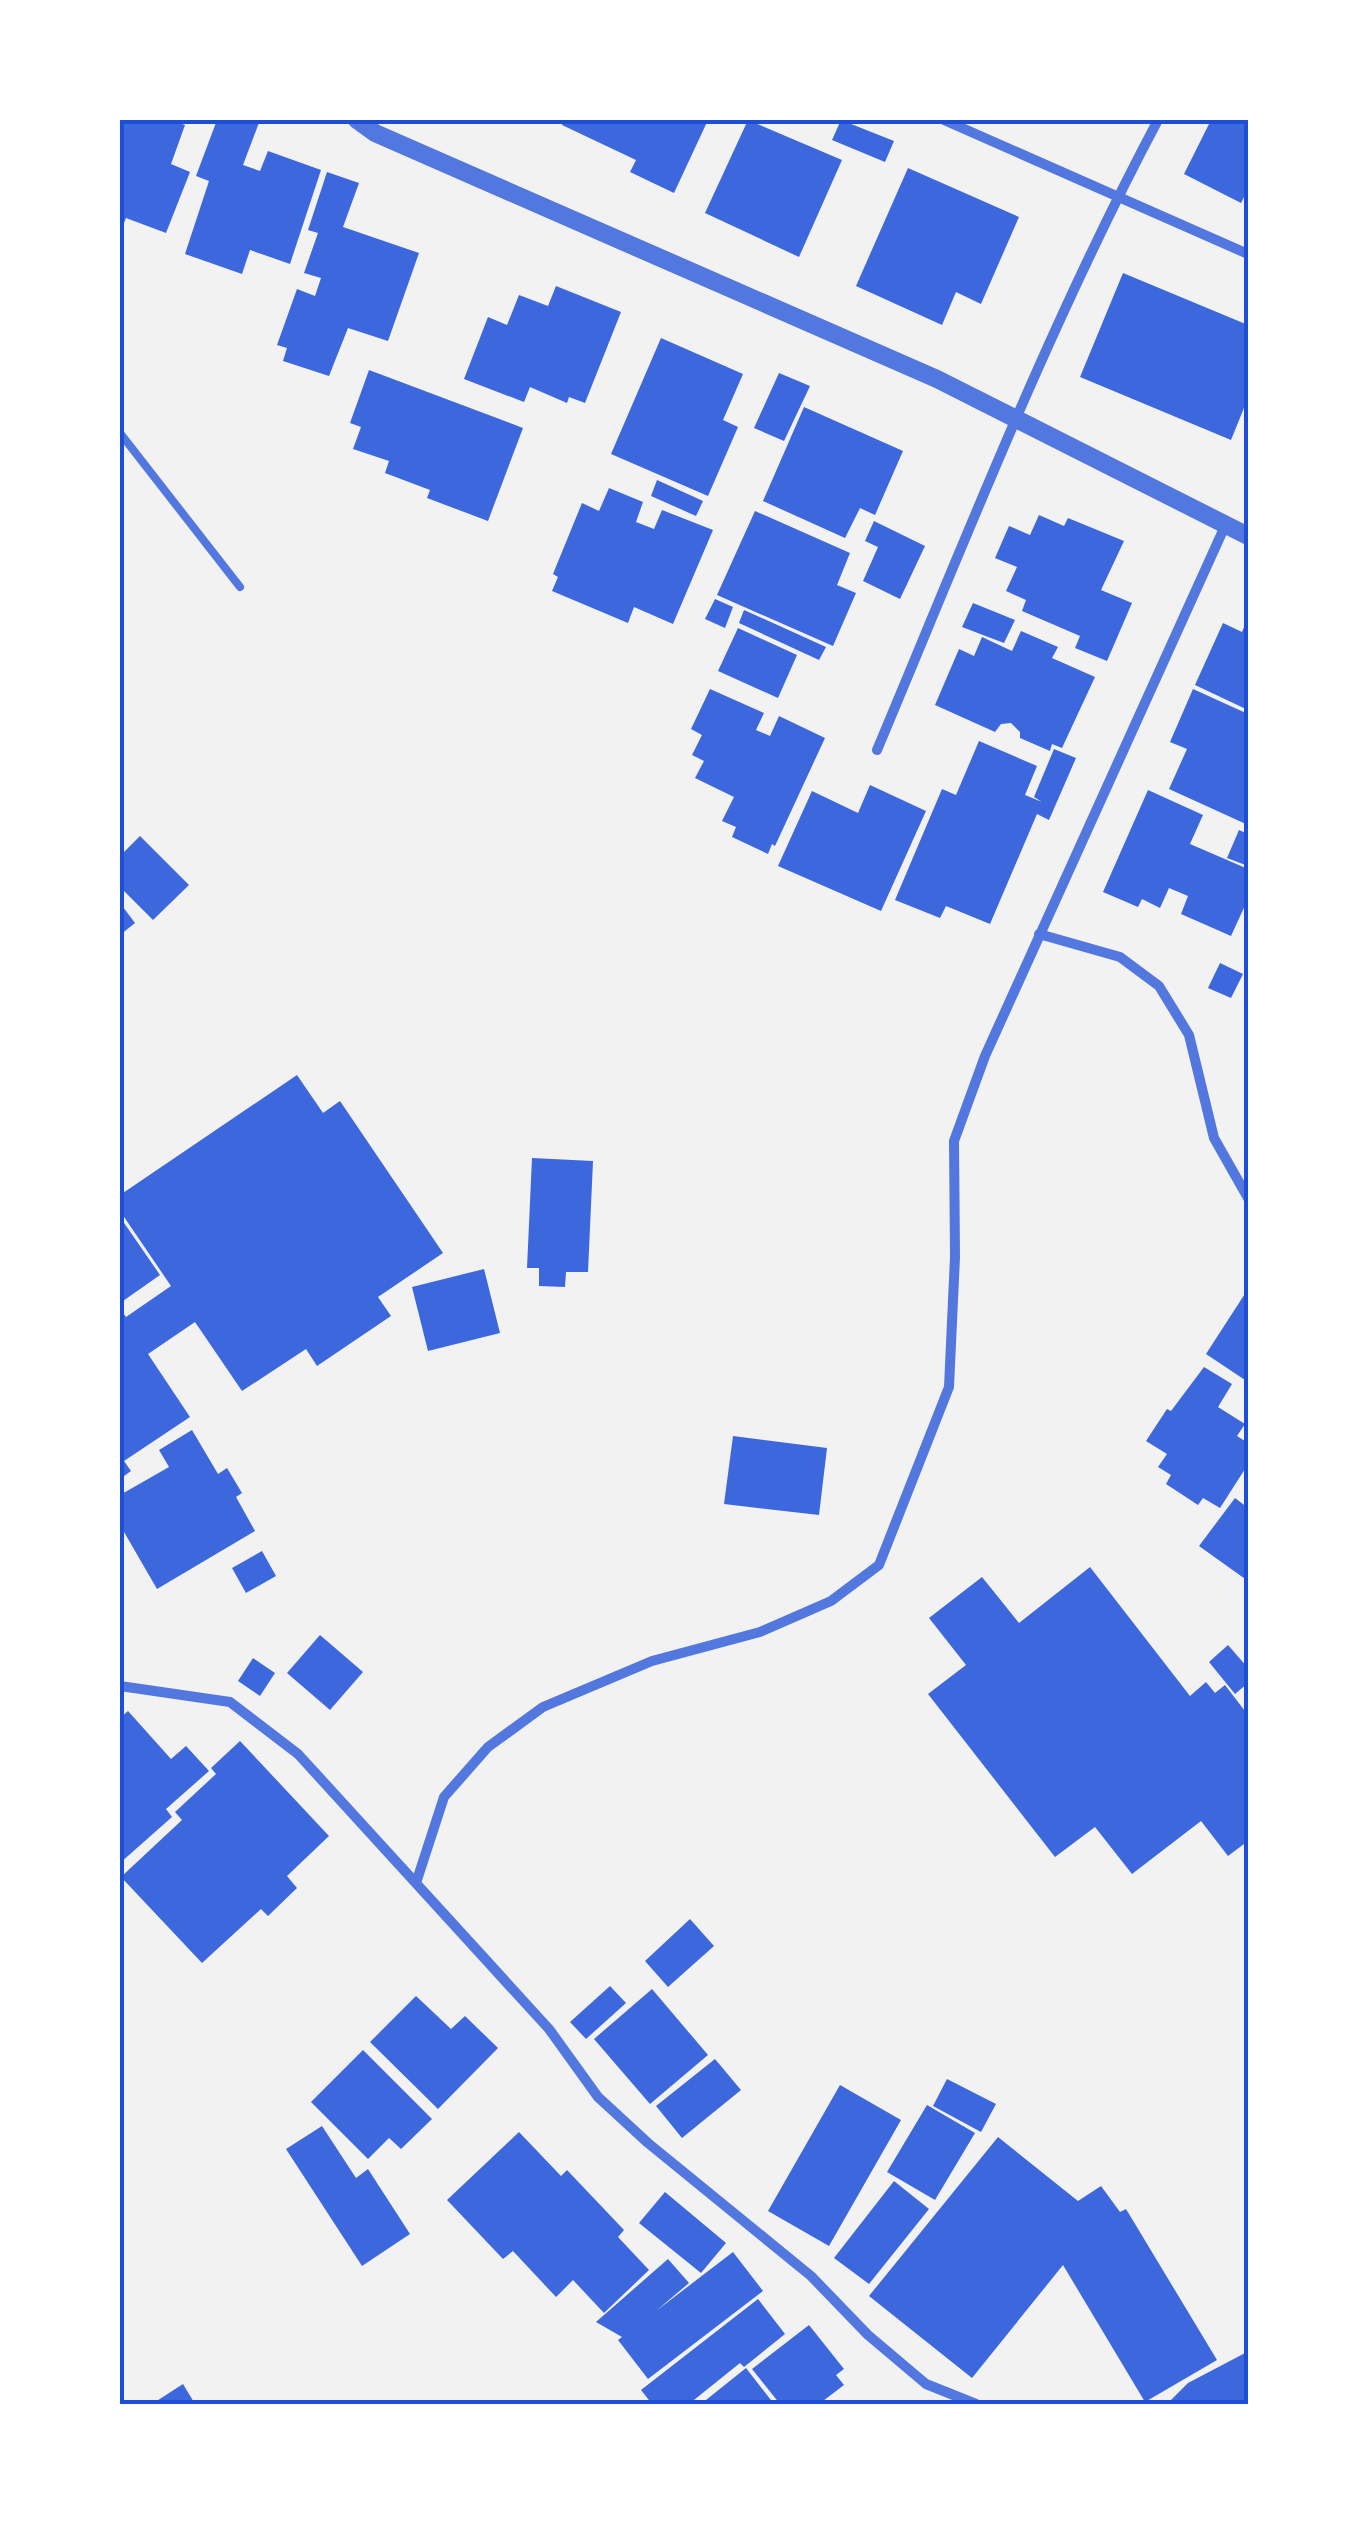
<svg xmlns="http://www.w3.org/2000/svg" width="1368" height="2524" font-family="Figtree,sans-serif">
  <rect width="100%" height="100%" fill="#f2f2f2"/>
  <path fill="#3d67dc" d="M 120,120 L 171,120 L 185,125 L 171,164 L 190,172 L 166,233 L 126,218 L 120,233 Z
    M 217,120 L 260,120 L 243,165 L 260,171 L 268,151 L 321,170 L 290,264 L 250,250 L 242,274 L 185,254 L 209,181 L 196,176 Z
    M 565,120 L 708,120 L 674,193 L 630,172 L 636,160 L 562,125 Z
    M 748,120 L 842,160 L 799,257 L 705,213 Z
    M 841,120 L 894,141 L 885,162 L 832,140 Z
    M 1211,120 L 1248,120 L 1248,189 L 1241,203 L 1184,174 Z
    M 908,168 L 1019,217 L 981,304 L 956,292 L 942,325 L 856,286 Z
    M 327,172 L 359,183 L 343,227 L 419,253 L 388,341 L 348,328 L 329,376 L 283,361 L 287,348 L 277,345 L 297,289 L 315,296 L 321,278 L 304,273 L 318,233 L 308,230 Z
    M 1123,273 L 1248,325 L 1248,398 L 1231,440 L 1080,377 Z
    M 556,286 L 621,312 L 585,403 L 569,397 L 567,403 L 530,387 L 524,402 L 464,379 L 488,317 L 507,325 L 519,295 L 548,306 Z
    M 661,338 L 743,374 L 723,420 L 738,427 L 708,496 L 611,454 Z
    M 369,370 L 523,428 L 488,521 L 427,498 L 430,490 L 385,473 L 389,461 L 353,449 L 361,427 L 350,423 Z
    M 779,373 L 810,386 L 784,441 L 754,428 Z
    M 804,407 L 903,451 L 875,515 L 860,508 L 845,538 L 763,501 Z
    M 657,480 L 703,501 L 696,516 L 651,496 Z
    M 609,488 L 643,502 L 636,522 L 654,529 L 662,510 L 713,530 L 673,624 L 634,607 L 628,623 L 552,591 L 558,577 L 553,574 L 582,503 L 599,511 Z
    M 755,511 L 850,553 L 837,585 L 856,593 L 833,646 L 717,595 Z
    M 1039,515 L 1064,526 L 1068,518 L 1124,541 L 1101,590 L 1132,603 L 1107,661 L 1075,648 L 1080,636 L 1022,611 L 1026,600 L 1006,591 L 1017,567 L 995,558 L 1009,526 L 1030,535 Z
    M 874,521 L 925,546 L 900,599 L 863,581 L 878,547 L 865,541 Z
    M 715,599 L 733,607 L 725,628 L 705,619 Z
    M 973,603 L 1015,620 L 1004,643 L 962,627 Z
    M 744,610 L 826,647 L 819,660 L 739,623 Z
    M 1248,617 L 1248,710 L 1195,685 L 1223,623 L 1242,632 Z
    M 738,628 L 797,655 L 778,698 L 718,671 Z
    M 1021,631 L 1058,647 L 1052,658 L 1095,677 L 1062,748 L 1052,744 L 1050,751 L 1020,738 L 1020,732 L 1011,723 L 1001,724 L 995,732 L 935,705 L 959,649 L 974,656 L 982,637 L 1012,651 Z
    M 710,689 L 764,713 L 756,730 L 770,736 L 779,716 L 825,738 L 775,846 L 772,844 L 768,854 L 732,837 L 736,827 L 722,821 L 734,797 L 695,778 L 704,761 L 692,755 L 702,735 L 691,729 Z
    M 1193,689 L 1248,714 L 1248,825 L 1169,789 L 1187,749 L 1170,742 Z
    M 979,741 L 1037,766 L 1025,795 L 1042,802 L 1034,797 L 1054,749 L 1076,758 L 1049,820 L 1037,814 L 990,924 L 946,906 L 940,918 L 895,900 L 942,789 L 956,795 Z
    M 870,785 L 926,811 L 881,911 L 778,866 L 812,791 L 858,813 Z
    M 1148,790 L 1203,815 L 1190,844 L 1248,869 L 1248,899 L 1231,936 L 1181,914 L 1188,896 L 1169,888 L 1160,908 L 1142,899 L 1138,907 L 1103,892 Z
    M 1239,830 L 1248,834 L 1248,866 L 1227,858 Z
    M 140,836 L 189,885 L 153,920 L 120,887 L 120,856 Z
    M 120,903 L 135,923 L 120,935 Z
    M 1220,963 L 1243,974 L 1231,998 L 1208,988 Z
    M 297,1075 L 323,1113 L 340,1101 L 443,1253 L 378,1297 L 391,1316 L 317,1366 L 306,1349 L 242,1391 L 195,1322 L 148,1354 L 190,1417 L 124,1461 L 131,1471 L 120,1479 L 120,1309 L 126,1317 L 171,1286 L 120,1211 L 120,1195 Z
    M 532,1158 L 593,1161 L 588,1272 L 566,1272 L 565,1287 L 539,1286 L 539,1268 L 527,1268 Z
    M 120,1217 L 160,1275 L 123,1301 L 120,1296 Z
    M 484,1269 L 500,1333 L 428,1351 L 412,1287 Z
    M 1248,1289 L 1248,1382 L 1206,1354 Z
    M 1204,1367 L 1232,1384 L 1218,1407 L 1245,1424 L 1237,1436 L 1248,1443 L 1248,1470 L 1245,1469 L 1220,1508 L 1203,1498 L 1198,1505 L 1166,1484 L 1171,1475 L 1158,1467 L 1167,1454 L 1146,1441 L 1167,1409 L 1171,1411 Z
    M 192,1430 L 218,1474 L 227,1468 L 242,1493 L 236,1497 L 255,1531 L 157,1589 L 120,1525 L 120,1495 L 169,1467 L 159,1450 Z
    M 733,1436 L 827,1448 L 819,1515 L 724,1504 Z
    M 1235,1498 L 1248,1508 L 1248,1581 L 1199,1546 Z
    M 262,1551 L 276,1576 L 246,1593 L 232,1568 Z
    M 1090,1567 L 1190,1696 L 1206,1682 L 1215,1693 L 1225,1685 L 1248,1715 L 1248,1841 L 1228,1856 L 1201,1821 L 1132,1874 L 1095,1827 L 1055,1857 L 928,1694 L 966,1665 L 929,1618 L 982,1577 L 1019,1623 Z
    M 320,1635 L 363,1672 L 330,1710 L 287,1673 Z
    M 1228,1645 L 1248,1668 L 1248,1683 L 1235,1694 L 1209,1662 Z
    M 253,1658 L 275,1673 L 260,1696 L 238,1681 Z
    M 128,1711 L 171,1759 L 186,1746 L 209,1771 L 166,1809 L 172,1817 L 120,1863 L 120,1718 Z
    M 240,1741 L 329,1836 L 287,1876 L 297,1888 L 268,1916 L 261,1909 L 202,1963 L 121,1877 L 182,1820 L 175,1812 L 216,1774 L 211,1768 Z
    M 690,1919 L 714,1946 L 668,1987 L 645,1961 Z
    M 610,1986 L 626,2003 L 586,2039 L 570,2022 Z
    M 652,1989 L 708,2055 L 650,2104 L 594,2039 Z
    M 416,1996 L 451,2029 L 465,2016 L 498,2048 L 438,2109 L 370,2042 Z
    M 363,2050 L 432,2119 L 401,2149 L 389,2138 L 368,2159 L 311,2102 Z
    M 715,2059 L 741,2090 L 682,2138 L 656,2106 Z
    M 947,2079 L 996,2104 L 981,2132 L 933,2106 Z
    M 840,2085 L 901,2120 L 829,2246 L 768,2211 Z
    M 927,2105 L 975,2133 L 935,2200 L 887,2172 Z
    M 322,2126 L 356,2178 L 368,2169 L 410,2234 L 362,2266 L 286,2149 Z
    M 519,2132 L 561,2176 L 567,2170 L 624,2230 L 618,2237 L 649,2270 L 604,2313 L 573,2280 L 556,2297 L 513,2251 L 503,2259 L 447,2200 Z
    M 998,2137 L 1078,2201 L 1101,2186 L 1120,2212 L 1126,2209 L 1217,2360 L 1145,2402 L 1063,2265 L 972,2378 L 869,2296 Z
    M 894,2181 L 929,2209 L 869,2284 L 834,2258 Z
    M 665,2192 L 726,2243 L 701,2273 L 639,2223 Z
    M 733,2252 L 763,2291 L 648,2379 L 618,2340 L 622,2337 L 596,2322 L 668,2259 L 689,2283 L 656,2311 Z
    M 758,2299 L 785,2334 L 744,2367 L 740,2363 L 689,2404 L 652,2404 L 641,2390 Z
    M 809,2325 L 844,2369 L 836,2375 L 844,2385 L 819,2404 L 780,2404 L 752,2369 Z
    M 1247,2352 L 1248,2404 L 1167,2404 L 1188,2383 Z
    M 746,2368 L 774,2404 L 701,2404 Z
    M 183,2384 L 195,2404 L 152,2404 Z"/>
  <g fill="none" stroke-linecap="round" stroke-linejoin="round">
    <path stroke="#5277de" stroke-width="8" d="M 120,433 L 240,587"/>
    <path stroke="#5277de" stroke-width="10" d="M 944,120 L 1248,254
      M 877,750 C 966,538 1050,323 1158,120
      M 1039,934 L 1120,957 L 1159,986 L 1189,1035 L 1214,1138 L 1248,1198
      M 120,1686 L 230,1702 L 298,1754 L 549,2029 L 598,2097 L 648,2143 L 811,2276 L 868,2335 L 926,2384 L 976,2404
      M 416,1883 L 444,1797 L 488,1747 L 543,1707 L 652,1661 L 760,1632 L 831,1601 L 879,1565 L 949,1387 L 955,1257 L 954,1141 L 985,1056 L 1225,526"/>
    <path stroke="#5277de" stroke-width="18" d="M 357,120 L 375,133 L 937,379 L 1248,536"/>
  </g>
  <rect width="1368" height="2524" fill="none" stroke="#ffffff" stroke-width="245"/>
  <rect x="122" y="122" width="1124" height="2280" fill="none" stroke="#1d4ed8" stroke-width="4"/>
</svg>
